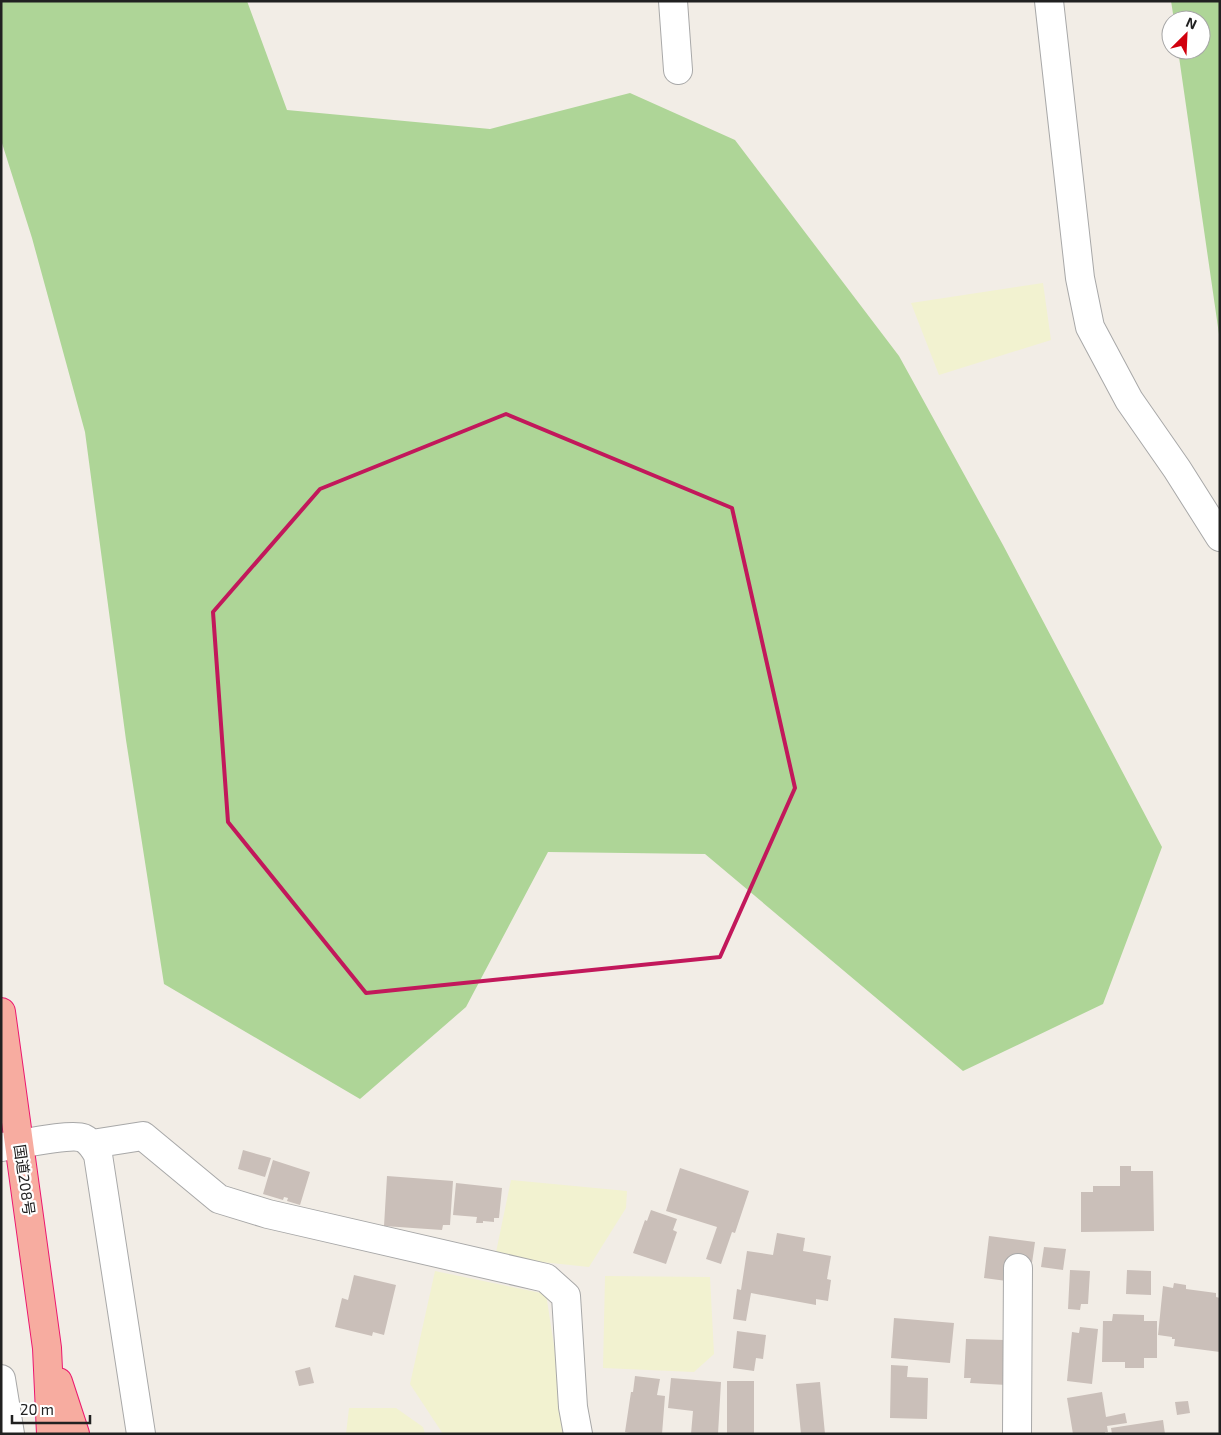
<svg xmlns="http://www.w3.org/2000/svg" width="1221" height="1435" font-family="'Exo 2','Noto Sans JP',sans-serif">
  <rect width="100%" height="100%" fill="#f2ede6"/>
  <path fill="#f2f2d0" d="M 1043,283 L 1051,340 L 939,375 L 911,303 Z
    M 511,1180 L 627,1191 L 626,1208 L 589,1267 L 495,1257 Z
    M 435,1271 L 546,1294 L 567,1429 L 571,1434 L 443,1434 L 410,1384 Z
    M 605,1276 L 710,1277 L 714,1354 L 694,1372 L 603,1368 Z
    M 349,1408 L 396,1408 L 423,1427 L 425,1434 L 346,1434 Z"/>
  <path fill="#aed597" d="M 1,1 L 247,1 L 287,110 L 490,129 L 630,93 L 735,140 L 899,356 L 1003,545 L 1162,847 L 1103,1004 L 963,1071 L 705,854 L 548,852 L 466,1007 L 360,1099 L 164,984 L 126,740 L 85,432 L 32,238 L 1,140 Z
    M 1171,1 L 1220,1 L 1220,341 L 1178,50 L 1201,50 L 1201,20 L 1174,20 Z"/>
  <path fill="#cabfb9" d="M 243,1150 L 271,1158 L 265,1177 L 238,1169 Z
    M 273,1160 L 310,1172 L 300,1205 L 287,1201 L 288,1198 L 284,1197 L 283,1200 L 263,1194 Z
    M 1120,1166 L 1131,1166 L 1131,1171 L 1153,1171 L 1154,1231 L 1081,1232 L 1081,1192 L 1093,1192 L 1093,1186 L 1120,1186 Z
    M 680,1168 L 749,1191 L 735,1233 L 732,1232 L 721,1264 L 706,1259 L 717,1227 L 666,1211 Z
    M 387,1176 L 453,1181 L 450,1225 L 443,1225 L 442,1230 L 384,1226 Z
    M 456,1183 L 502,1188 L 499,1218 L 494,1218 L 494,1222 L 483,1221 L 483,1223 L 476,1223 L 477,1217 L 453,1215 Z
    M 651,1210 L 677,1219 L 673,1230 L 677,1232 L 666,1264 L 633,1253 L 645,1220 L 647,1221 Z
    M 777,1233 L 805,1238 L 803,1251 L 831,1256 L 827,1279 L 831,1280 L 828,1301 L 816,1299 L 816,1305 L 751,1293 L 746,1321 L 733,1319 L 737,1289 L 741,1290 L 747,1251 L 773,1255 Z
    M 989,1236 L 1035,1242 L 1029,1284 L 984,1278 Z
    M 1044,1247 L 1066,1249 L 1063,1270 L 1041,1267 Z
    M 1070,1270 L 1090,1271 L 1088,1304 L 1081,1304 L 1080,1310 L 1068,1309 Z
    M 1127,1270 L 1151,1271 L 1151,1295 L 1126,1294 Z
    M 354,1275 L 396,1285 L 384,1335 L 373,1332 L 372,1336 L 335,1327 L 342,1298 L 348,1300 Z
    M 1174,1283 L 1186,1285 L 1186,1289 L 1216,1293 L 1216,1297 L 1220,1298 L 1220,1352 L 1174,1346 L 1175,1339 L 1172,1339 L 1172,1337 L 1158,1335 L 1163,1286 L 1173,1288 Z
    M 1113,1314 L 1144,1315 L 1144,1321 L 1157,1321 L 1157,1358 L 1144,1358 L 1144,1368 L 1125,1368 L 1125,1362 L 1102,1362 L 1103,1321 L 1112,1321 Z
    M 894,1318 L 954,1323 L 950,1363 L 891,1358 Z
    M 1080,1327 L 1098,1329 L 1092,1384 L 1067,1381 L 1072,1332 L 1079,1333 Z
    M 737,1331 L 766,1335 L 763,1359 L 756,1358 L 754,1371 L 733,1368 Z
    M 966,1339 L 1005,1340 L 1007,1385 L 970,1383 L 971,1378 L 964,1378 Z
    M 891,1365 L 908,1366 L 907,1377 L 928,1378 L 927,1419 L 890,1418 Z
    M 310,1367 L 314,1383 L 299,1386 L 295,1371 Z
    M 635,1376 L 660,1379 L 657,1395 L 665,1396 L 662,1434 L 636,1434 L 625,1432 L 631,1392 L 633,1392 Z
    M 671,1378 L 721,1382 L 718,1434 L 691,1434 L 693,1411 L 668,1408 Z
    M 727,1381 L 754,1381 L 754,1434 L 727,1434 Z
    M 820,1382 L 825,1434 L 801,1434 L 796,1384 Z
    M 1102,1392 L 1106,1417 L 1125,1413 L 1127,1423 L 1107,1426 L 1108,1432 L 1105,1432 L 1105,1434 L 1073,1434 L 1067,1398 Z
    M 1188,1401 L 1190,1413 L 1177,1415 L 1175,1402 Z
    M 1163,1420 L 1165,1434 L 1112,1434 L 1111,1428 Z"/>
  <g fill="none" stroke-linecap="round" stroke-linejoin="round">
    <defs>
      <path id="minor" d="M 673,1 L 678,70
        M 1049,1 L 1080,278 L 1090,327 L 1129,400 L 1177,469 L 1220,537
        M 92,1144 L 143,1136 L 219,1199 L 268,1214 L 546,1278 L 566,1296 L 573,1407 L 578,1434
        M 1,1147 C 17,1145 71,1133 83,1138 C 91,1142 94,1148 98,1155 L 141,1434
        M 1,1379 L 10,1434
        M 1017,1434 L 1018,1268"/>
      <path id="trunk" d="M 1,1012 L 47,1348 L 51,1434
        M 58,1382 L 75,1434"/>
    </defs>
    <use href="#minor" stroke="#a8a8a8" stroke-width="30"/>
    <use href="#trunk" stroke="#ec176e" stroke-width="30"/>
    <use href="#minor" stroke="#fff" stroke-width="28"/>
    <use href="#trunk" stroke="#f7aca0" stroke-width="28"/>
  </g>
  <path fill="none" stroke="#c2185b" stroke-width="4" stroke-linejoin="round" d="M 506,414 L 732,508 L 795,788 L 720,957 L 366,993 L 228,822 L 213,612 L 320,489 Z"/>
  <g text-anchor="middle" stroke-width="4.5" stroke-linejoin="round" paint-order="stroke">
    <g font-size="15" fill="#212121" stroke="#fff">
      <text transform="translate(24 1180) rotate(82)" y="5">国道208号</text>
    </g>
  </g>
  <rect width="1221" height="1435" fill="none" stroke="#212121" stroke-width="5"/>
  <g transform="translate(1186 35) rotate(24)"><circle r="24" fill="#ffffff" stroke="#a6a6a6"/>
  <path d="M0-4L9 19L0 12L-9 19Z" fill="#d1000e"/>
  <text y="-8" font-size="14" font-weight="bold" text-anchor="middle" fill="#212121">N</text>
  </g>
  <path d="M12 1415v8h78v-8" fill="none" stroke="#212121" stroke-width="2.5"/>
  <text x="20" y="1415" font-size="15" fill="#212121" stroke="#ffffff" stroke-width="4" paint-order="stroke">20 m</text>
</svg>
